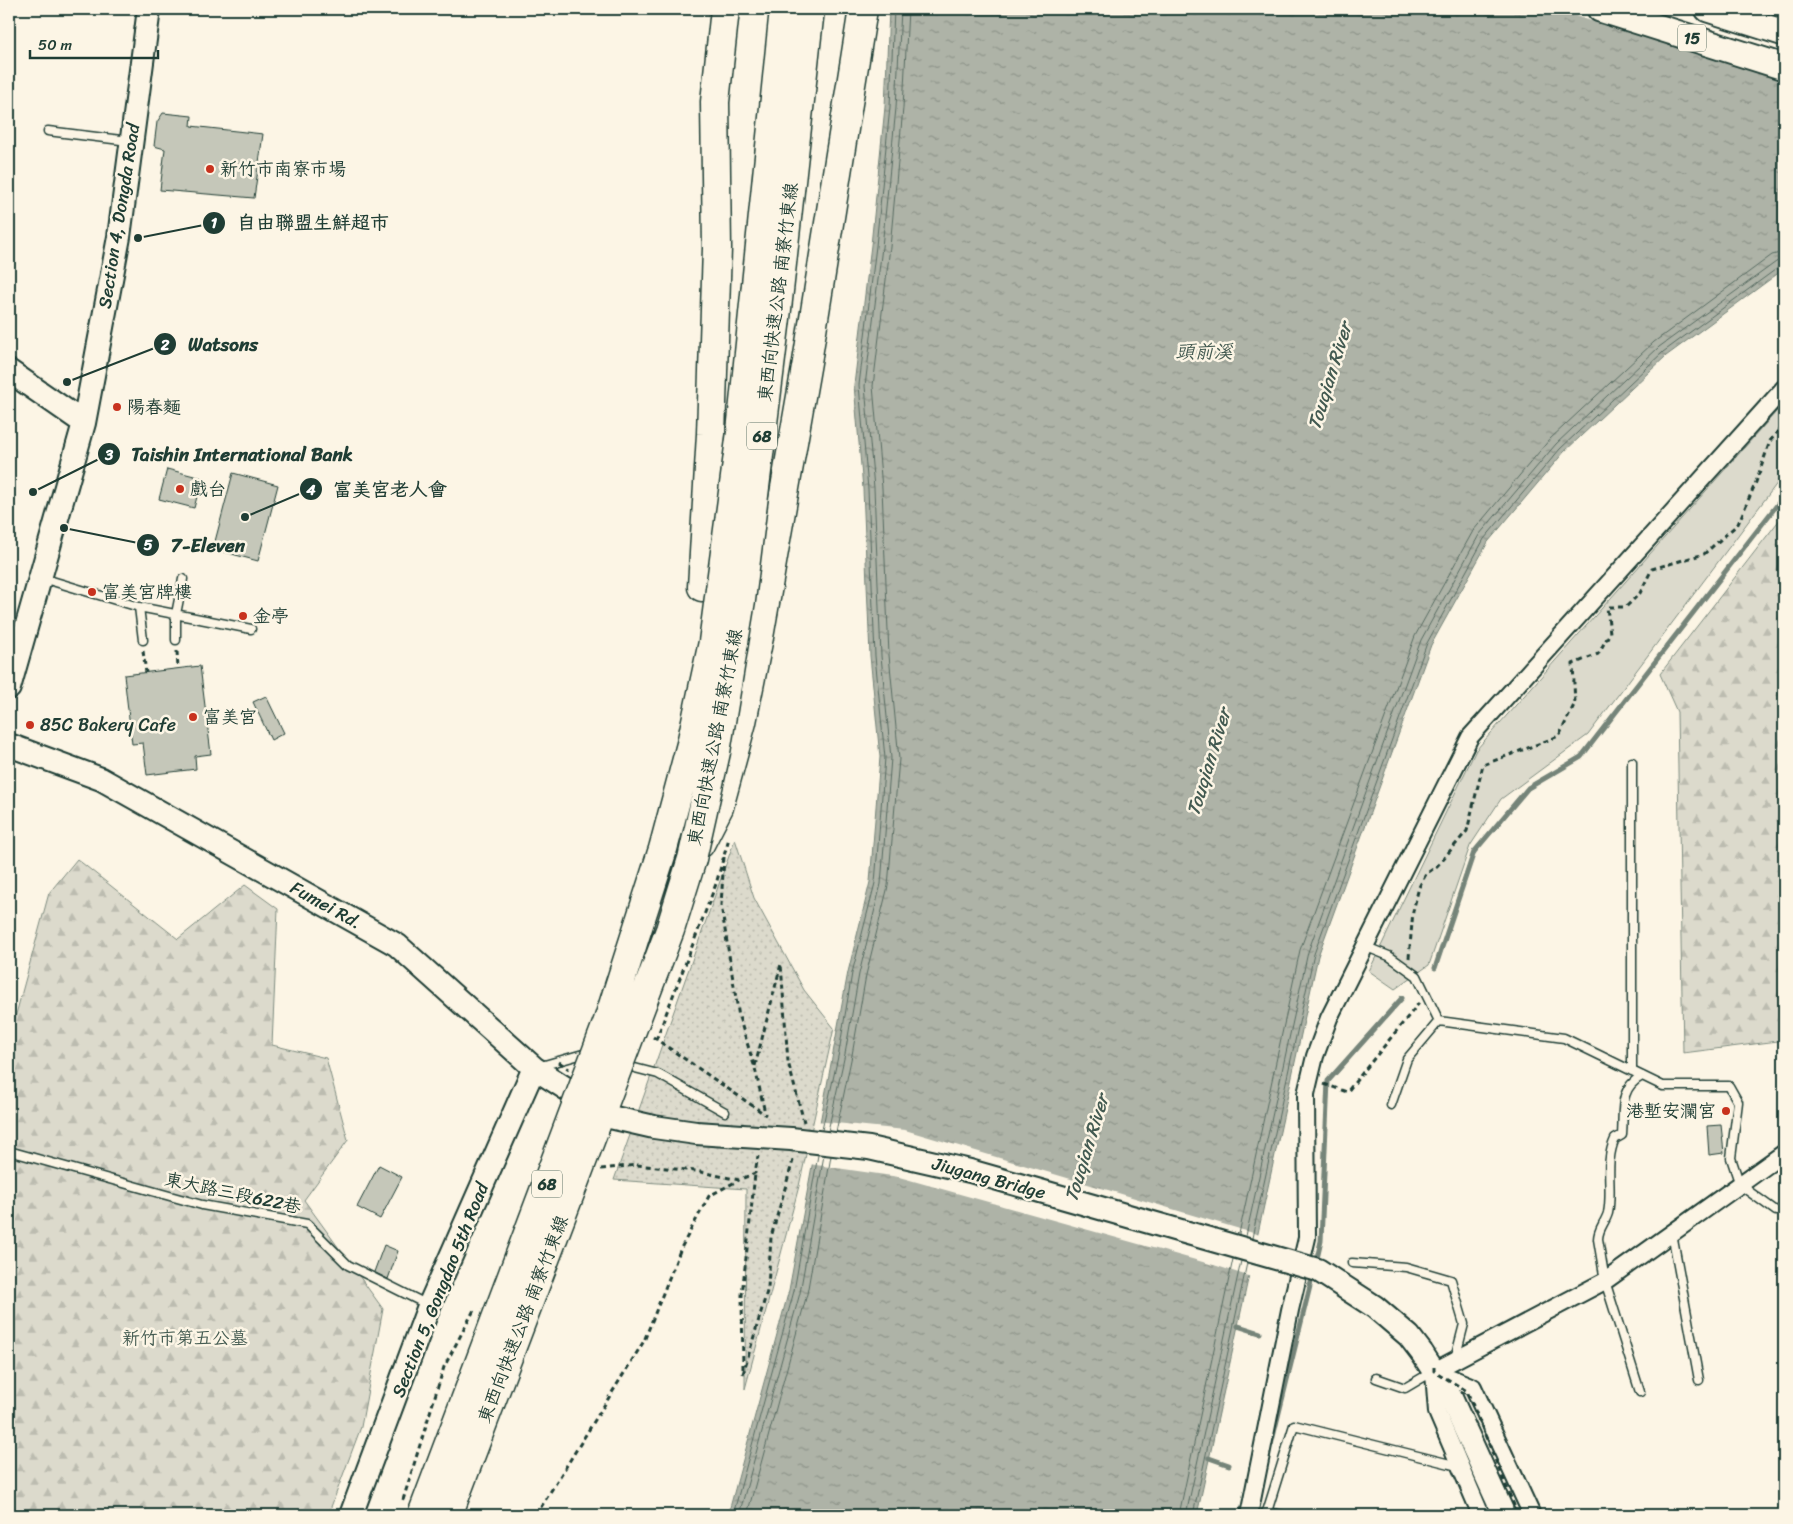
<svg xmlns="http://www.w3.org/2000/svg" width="1793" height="1524" font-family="Sriracha,'LXGW WenKai TC',sans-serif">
  <defs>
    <pattern id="grass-dots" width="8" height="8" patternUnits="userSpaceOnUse" patternTransform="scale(1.25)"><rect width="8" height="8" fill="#dcdacc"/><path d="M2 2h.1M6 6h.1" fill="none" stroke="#bcbcb0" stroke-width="1.8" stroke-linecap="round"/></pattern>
    <pattern id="forest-firs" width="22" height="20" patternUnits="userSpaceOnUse" patternTransform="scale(1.25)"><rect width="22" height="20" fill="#dcdacc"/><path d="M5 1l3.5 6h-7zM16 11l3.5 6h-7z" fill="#bcbcb0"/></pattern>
    <pattern id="water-ripples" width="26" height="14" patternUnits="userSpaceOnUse" patternTransform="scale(1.25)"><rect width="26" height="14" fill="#aeb3a7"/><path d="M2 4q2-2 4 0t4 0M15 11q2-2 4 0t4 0" fill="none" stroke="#8d9389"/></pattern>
  </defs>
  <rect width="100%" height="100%" fill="#fcf5e5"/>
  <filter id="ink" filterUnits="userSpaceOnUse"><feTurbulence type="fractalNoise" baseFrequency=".02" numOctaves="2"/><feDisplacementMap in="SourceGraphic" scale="10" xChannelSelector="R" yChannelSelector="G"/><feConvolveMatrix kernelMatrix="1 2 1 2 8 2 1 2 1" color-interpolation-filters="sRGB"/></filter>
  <g filter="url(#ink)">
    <path fill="url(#grass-dots)" stroke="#7e8c80" d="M 735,839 L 754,898 L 804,990 L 834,1028 L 799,1186 L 745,1389 L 746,1189 L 614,1180 Z"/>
    <path fill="url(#forest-firs)" stroke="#7e8c80" d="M 1784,514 L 1784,1018 L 1778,1041 L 1683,1053 L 1677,712 L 1660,674 Z
      M 77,859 L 178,939 L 245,885 L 278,909 L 272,1045 L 326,1058 L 348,1140 L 304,1200 L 383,1309 L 361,1427 L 328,1515 L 29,1515 L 9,1505 L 9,1040 L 49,893 Z"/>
    <path fill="#dcdacc" stroke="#7e8c80" d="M 1784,403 L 1784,474 L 1588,735 L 1501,799 L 1470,846 L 1429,965 L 1395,989 L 1369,971 L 1476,750 Z"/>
    <path fill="url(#water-ripples)" stroke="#758479" d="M 889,9 L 1784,9 L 1784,269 L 1666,356 L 1564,452 L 1488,542 L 1431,645 L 1318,956 L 1197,1515 L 728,1515 L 789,1290 L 848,972 L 870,882 L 880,757 L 870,656 L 863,489 L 854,385 L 871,245 L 885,107 Z"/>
    <path fill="#fcf5e5" d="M 1553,9 L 1746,9 L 1784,21 L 1784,81 Z
      M 816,1121 L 905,1130 L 1260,1235 L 1251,1277 L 1217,1266 L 899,1177 L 809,1164 Z"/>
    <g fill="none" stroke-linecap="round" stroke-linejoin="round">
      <path stroke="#586c62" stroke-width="1" d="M 822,1130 L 839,1052 L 852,973 L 875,883 L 885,758 L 875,656 L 868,489 L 859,385 L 876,246 L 890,107 L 894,9
        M 828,1131 L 845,1054 L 859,974 L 881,884 L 891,758 L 881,656 L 874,488 L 865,386 L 882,247 L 896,108 L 901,9
        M 836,1132 L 852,1055 L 866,975 L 888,886 L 899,759 L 889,655 L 882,488 L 873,386 L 890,247 L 903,108 L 908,9
        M 1239,1234 L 1300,950 L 1415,636 L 1473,531 L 1550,439 L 1654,342 L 1772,255 L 1784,252
        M 1246,1236 L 1308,952 L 1421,640 L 1479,535 L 1556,444 L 1659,347 L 1776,262 L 1784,259
        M 1252,1238 L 1314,954 L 1427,643 L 1484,539 L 1560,449 L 1663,352 L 1779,267 L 1784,266
        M 733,1515 L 794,1291 L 818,1155
        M 739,1515 L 800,1293 L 824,1155
        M 747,1515 L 807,1294 L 831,1156
        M 1179,1515 L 1233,1259
        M 1186,1515 L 1241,1261
        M 1193,1515 L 1247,1263"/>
      <path stroke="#758479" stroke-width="5" d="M 1435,968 L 1474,852 L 1528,788 L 1581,757 L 1784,496
        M 1316,1263 L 1321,1241 L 1328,1081 L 1402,998
        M 1238,1326 L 1260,1333
        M 1271,1445 L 1313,1274
        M 1209,1458 L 1229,1465"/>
    </g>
    <path fill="#c5c7b9" stroke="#1f3d34" d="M 163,113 L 192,116 L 191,126 L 263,134 L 254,198 L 160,190 L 165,149 L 154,146 L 157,122 Z
      M 167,469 L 202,478 L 194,508 L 159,499 Z
      M 233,473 L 278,485 L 258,561 L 213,549 Z
      M 200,666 L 211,754 L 195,756 L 196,769 L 147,775 L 143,743 L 132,744 L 124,675 Z
      M 266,696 L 284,733 L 271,740 L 253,702 Z
      M 1721,1125 L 1724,1153 L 1709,1155 L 1707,1126 Z
      M 379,1165 L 402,1177 L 380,1219 L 357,1207 Z
      M 384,1245 L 398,1251 L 388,1279 L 374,1272 Z"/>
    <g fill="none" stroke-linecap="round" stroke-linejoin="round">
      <defs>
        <path id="lane" d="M 48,131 L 129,141
          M 42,578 L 139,607 L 251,629
          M 139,607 L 143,640
          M 9,629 L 23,632
          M 176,640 L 176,614 L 183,579
          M 1632,762 L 1632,1071
          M 1364,946 L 1389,956 L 1417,976 L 1439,1021 L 1564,1038 L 1663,1086 L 1729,1086 L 1738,1102 L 1731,1158 L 1740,1185 L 1776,1211 L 1784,1211
          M 623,1065 L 658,1074 L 725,1112
          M 541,1066 L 583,1054 L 590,1056
          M 1391,1105 L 1407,1059 L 1439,1021
          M 9,1151 L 202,1205 L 307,1224 L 348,1265 L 426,1304
          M 1672,1233 L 1699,1380
          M 1352,1263 L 1406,1267 L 1451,1280 L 1464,1324 L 1455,1359
          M 1376,1378 L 1405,1388 L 1432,1372
          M 1640,1392 L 1605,1281 L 1598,1239 C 1598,1229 1605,1223 1608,1213 C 1613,1190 1604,1162 1615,1139 L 1622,1135 C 1624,1110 1618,1089 1642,1076
          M 1266,1512 L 1282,1515
          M 1266,1515 L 1294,1425 L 1458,1466"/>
        <path id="street" d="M 1434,1371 L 1605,1281 L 1784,1153
          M 1434,1371 L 1473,1387 L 1532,1515
          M 1434,1373 L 1437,1412 L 1481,1515
          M 1249,1515 L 1290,1310 L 1307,1238 L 1306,1094 L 1315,1056 L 1329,1018 L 1470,737 L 1784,388"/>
        <path id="secondary" d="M 9,371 L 84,423
          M 9,688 L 84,423 L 119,237 L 149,9
          M 9,745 L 101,779 L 397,945 L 534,1068 L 592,1105
          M 1422,1353 L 1451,1398 L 1504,1515
          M 351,1515 L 429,1306 L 534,1068"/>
        <path id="primary" d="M 1600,9 L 1784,67
          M 1708,9 L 1784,33"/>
        <path id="highway" d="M 702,587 L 711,434 L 717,248 L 715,102 L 725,9
          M 700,844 L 719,807 L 742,722 L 759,637 L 807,362 L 863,9"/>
      </defs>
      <use href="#lane" stroke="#1f3d34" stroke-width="11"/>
      <use href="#street" stroke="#1f3d34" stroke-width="20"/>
      <use href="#secondary" stroke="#1f3d34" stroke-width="26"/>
      <use href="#primary" stroke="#1f3d34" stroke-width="29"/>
      <use href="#highway" stroke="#1f3d34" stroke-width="31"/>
      <path stroke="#1f3d34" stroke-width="3" stroke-dasharray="5 4" stroke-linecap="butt" d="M 1609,607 L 1626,607 L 1640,593 L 1652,569 L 1704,554 L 1738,524 L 1756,482 L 1770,441 L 1784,424
        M 143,651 L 146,673
        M 177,651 L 178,669
        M 724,857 L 721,905 L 739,1017 L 755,1068 L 765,1113
        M 1409,958 L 1413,911 L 1419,887 L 1426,874 L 1437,866 L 1467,831 L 1483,765 L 1559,736 L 1575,703 L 1573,664 L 1598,654 L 1610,633 L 1607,607
        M 653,1037 L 766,1115
        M 656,1040 L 716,884 L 729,838
        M 755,1066 L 781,964 L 788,1062 L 804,1122
        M 1324,1084 L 1347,1092 L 1419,1003
        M 601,1169 L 636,1165 L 696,1171 L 739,1180 L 755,1173 L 758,1156
        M 743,1369 L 742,1295 L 755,1174
        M 743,1374 L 768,1288 L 771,1237 L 794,1157
        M 403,1500 L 444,1367 L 474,1310
        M 536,1515 L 644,1341 L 681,1248 L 709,1196 L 739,1180"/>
      <use href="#lane" stroke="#fcf5e5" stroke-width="8"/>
      <use href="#street" stroke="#fcf5e5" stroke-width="16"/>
      <use href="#secondary" stroke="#fcf5e5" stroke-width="22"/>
      <use href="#primary" stroke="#fcf5e5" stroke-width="25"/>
      <use href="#highway" stroke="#fcf5e5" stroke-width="28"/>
      <defs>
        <path id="secondary-bridge" d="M 610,1117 L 654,1127 L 696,1133 L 791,1139 L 869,1148 L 970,1171 L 1318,1270 L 1375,1307 L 1409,1336 L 1422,1353"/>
        <path id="highway-bridge" d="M 422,1515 L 608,1021 L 663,849 L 691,744 L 713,642 L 741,432 L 784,9
          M 448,1515 L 670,930 L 692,859 L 716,752 L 741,600 L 776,318 L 810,9"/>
      </defs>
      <use href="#secondary-bridge" stroke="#1f3d34" stroke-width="26" stroke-linecap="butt"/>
      <use href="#highway-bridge" stroke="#1f3d34" stroke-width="31" stroke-linecap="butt"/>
      <path stroke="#1f3d34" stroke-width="3" stroke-dasharray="5 4" stroke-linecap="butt" d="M 559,1062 L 569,1069
        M 1434,1367 L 1434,1371 L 1467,1391 L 1518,1515"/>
      <use href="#secondary-bridge" stroke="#fcf5e5" stroke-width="22"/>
      <use href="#highway-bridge" stroke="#fcf5e5" stroke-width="28"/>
    </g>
  </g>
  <g fill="#c8321e" stroke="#fcf5e5" stroke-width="2">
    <circle cx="210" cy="169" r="5"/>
    <circle cx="117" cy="407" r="5"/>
    <circle cx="180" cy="489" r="5"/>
    <circle cx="92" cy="592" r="5"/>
    <circle cx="243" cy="616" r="5"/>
    <circle cx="193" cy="717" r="5"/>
    <circle cx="30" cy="725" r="5"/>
    <circle cx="1726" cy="1111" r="5"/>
  </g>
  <g text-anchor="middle" stroke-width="5" stroke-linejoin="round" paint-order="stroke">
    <g fill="#fcf5e5" stroke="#617469" stroke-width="1">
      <rect x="1678" y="24.5" width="28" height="27" rx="4"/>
      <rect x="747" y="422.5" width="30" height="27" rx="4"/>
      <rect x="532" y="1170.5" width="30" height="27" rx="4"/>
    </g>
    <g font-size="16" font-weight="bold" fill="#1f3d34">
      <text x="1692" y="44">15</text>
      <text x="762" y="442">68</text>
      <text x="547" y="1190">68</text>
    </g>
    <g font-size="18" fill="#1f3d34" stroke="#fcf5e5" text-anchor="start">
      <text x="220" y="175">新竹市南寮市場</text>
      <text x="127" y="413">陽春麵</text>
      <text x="190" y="495">戲台</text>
      <text x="102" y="598">富美宮牌樓</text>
      <text x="253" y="622">金亭</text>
      <text x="203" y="723">富美宮</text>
      <text x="40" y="731">85C Bakery Cafe</text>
      <text x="1716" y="1117" text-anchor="end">港塹安瀾宮</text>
    </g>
    <g font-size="18" fill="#1f3d34" stroke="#fcf5e5">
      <text transform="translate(119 216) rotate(-81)" y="6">Section 4, Dongda Road</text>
      <text transform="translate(778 292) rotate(-83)" y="6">東西向快速公路 南寮竹東線</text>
      <text transform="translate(715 737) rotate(-79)" y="6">東西向快速公路 南寮竹東線</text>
      <text transform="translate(326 905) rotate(29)" y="6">Fumei Rd.</text>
      <text transform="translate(989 1178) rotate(15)" y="6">Jiugang Bridge</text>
      <text transform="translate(233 1193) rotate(12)" y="6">東大路三段622巷</text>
      <text transform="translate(440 1290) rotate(-68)" y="6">Section 5, Gongdao 5th Road</text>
      <text transform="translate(523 1319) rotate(-69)" y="6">東西向快速公路 南寮竹東線</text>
    </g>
    <g font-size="18" fill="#455c52" stroke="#fcf5e5">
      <text x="185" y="1344">新竹市第五公墓</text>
    </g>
    <g font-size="19" font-style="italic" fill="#435a51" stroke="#fcf5e5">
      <text x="1204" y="358">頭前溪</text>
      <text transform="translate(1329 376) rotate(-73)" y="7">Touqian River</text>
      <text transform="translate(1208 762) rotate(-73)" y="7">Touqian River</text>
      <text transform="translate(1086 1148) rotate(-73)" y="7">Touqian River</text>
    </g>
  </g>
  <path fill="none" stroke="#1f3d34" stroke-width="2" d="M138 238L214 223M67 382L165 344M33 492L109 454M245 517L311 489M64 528L148 545"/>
  <g fill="#1f3d34" stroke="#fcf5e5" stroke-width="2">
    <circle cx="138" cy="238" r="5"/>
    <circle cx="67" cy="382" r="5"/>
    <circle cx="33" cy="492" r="5"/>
    <circle cx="245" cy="517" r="5"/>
    <circle cx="64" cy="528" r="5"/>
    <circle cx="214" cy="223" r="12"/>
    <circle cx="165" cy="344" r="12"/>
    <circle cx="109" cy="454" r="12"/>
    <circle cx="311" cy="489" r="12"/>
    <circle cx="148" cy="545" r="12"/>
  </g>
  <g font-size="15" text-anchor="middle" font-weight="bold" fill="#fff">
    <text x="214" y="228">1</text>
    <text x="165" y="350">2</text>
    <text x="109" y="460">3</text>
    <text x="311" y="495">4</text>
    <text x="148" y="550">5</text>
  </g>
  <g font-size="19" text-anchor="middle" font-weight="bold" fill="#1f3d34" stroke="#fcf5e5" stroke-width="5" stroke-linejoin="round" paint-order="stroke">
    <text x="313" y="229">自由聯盟生鮮超市</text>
    <text x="223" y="351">Watsons</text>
    <text x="242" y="461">Taishin International Bank</text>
    <text x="390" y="496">富美宮老人會</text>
    <text x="208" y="552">7-Eleven</text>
  </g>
  <rect width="1793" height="1524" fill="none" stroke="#fcf5e5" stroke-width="30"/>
  <rect x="15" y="15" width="1763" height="1494" fill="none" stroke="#1f3d34" stroke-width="2" filter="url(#ink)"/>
  <path d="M30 50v8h128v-8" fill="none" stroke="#1f3d34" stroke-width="2.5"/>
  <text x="38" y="50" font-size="15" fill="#1f3d34" stroke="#fcf5e5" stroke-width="4" paint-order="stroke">50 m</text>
</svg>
